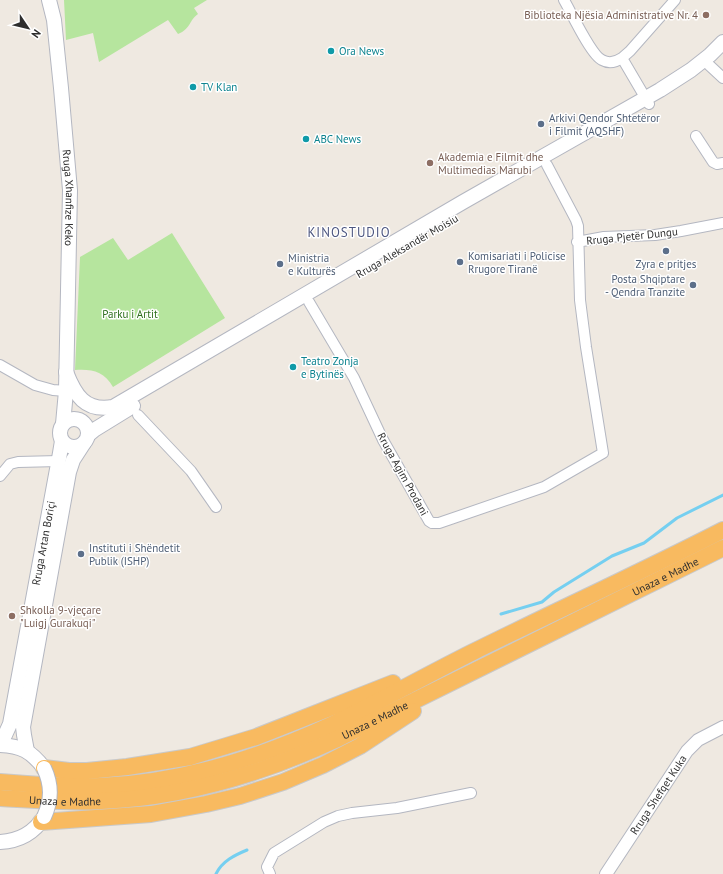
<svg xmlns="http://www.w3.org/2000/svg" width="723" height="874" font-family="'PT Sans',sans-serif">
  <rect width="100%" height="100%" fill="#efe9e1"/>
  <path fill="#b6e59e" d="M 64,0 L 207,0 L 194,8 L 198,14 C 189,20 191,29 178,34 L 168,20 L 99,62 L 93,33 L 66,40 Z
    M 172,233 L 225,318 L 113,387 C 104,371 92,369 75,370 L 80,257 L 113,238 L 128,260 Z"/>
  <g fill="none" stroke-linecap="round" stroke-linejoin="round">
    <path stroke="#75cff0" stroke-width="3" d="M 501,614 L 542,602 L 554,592 L 612,556 L 644,543 L 677,518 L 723,495
      M 216,874 C 222,861 235,855 247,850"/>
    <defs>
      <path id="minor" d="M 564,0 C 571,12 591,55 602,60 C 609,64 616,62 622,58 L 649,104
        M 622,58 L 630,51 L 675,0
        M 709,65 L 723,78
        M 696,136 L 713,162 L 717,164 L 723,163
        M 577,242 L 604,237 L 655,235 L 681,231 L 723,223
        M 309,302 L 354,378 L 383,440 L 429,521 L 432,523 L 439,523 L 544,487 L 603,453 L 586,347 L 580,300 L 578,226 L 576,220 L 547,165
        M 0,365 L 35,385 L 53,390 L 66,391
        M 138,415 L 191,471 L 216,507
        M 0,476 L 10,464 L 18,462 L 59,461
        M 270,874 L 267,867 L 274,853 L 324,822 L 338,816 L 352,813 L 397,808 L 471,793"/>
      <g id="tertiary">
        <path id="s1" d="M 606,874 L 687,751 L 698,740 L 723,727"/>
      </g>
      <g id="secondary">
        <path id="s2" d="M 49,0 L 54,20 L 61,88 L 70,190 L 66,391 L 63,424"/>
        <path d="M 66,372 C 75,395 85,412 113,407 L 463,202 L 660,90 L 691,70 L 710,55 L 723,42"/>
        <circle cx="74" cy="433" r="14"/>
        <path d="M 88,435 L 94,430 L 133,406"/>
        <path id="s3" d="M 0,741 L 5,735 L 10,724 L 60,453 L 62,441"/>
        <path d="M 0,745 C 21,746 31,751 44,768"/>
        <path d="M 27,751 L 24,735 L 23,727 L 69,472 L 73,460 L 84,443"/>
        <path d="M 0,842 C 19,841 34,833 44,817"/>
      </g>
      <g id="trunk">
        <path d="M 44,768 L 69,771 L 87,771 L 127,767 L 190,757 L 256,737 L 393,683"/>
        <path d="M 0,782 C 34,785 67,787 101,786 C 181,783 259,758 331,725 C 379,702 425,676 473,652 C 556,611 641,572 723,530"/>
        <path id="s4" d="M 0,798 C 34,800 67,803 101,801 C 183,798 261,774 335,740 L 723,548"/>
        <path d="M 41,822 L 151,814 L 206,804 L 240,796 L 283,782 L 323,765 L 360,746 L 413,711"/>
      </g>
    </defs>
    <use href="#minor" stroke="#b4b7c1" stroke-width="12"/>
    <use href="#tertiary" stroke="#b4b7c1" stroke-width="14"/>
    <use href="#secondary" stroke="#b4b7c1" stroke-width="16"/>
    <use href="#trunk" stroke="#c9c9c9" stroke-width="18"/>
    <use href="#minor" stroke="#fff" stroke-width="10"/>
    <use href="#tertiary" stroke="#fff" stroke-width="12"/>
    <use href="#secondary" stroke="#fff" stroke-width="14"/>
    <use href="#trunk" stroke="#f8ba60" stroke-width="16"/>
    <defs>
      <path id="secondary-bridge" d="M 44,768 C 52,785 52,800 44,817"/>
    </defs>
    <use href="#secondary-bridge" stroke="#b4b7c1" stroke-width="16" stroke-linecap="butt"/>
    <use href="#secondary-bridge" stroke="#fff" stroke-width="14"/>
  </g>
  <g fill="#8d6e63" stroke="#fff" stroke-width="1.5">
    <circle cx="706" cy="15" r="4"/>
    <circle cx="430" cy="163" r="4"/>
    <circle cx="12" cy="616" r="4"/>
  </g>
  <g fill="#0f9aa8" stroke="#fff" stroke-width="1.5">
    <circle cx="331" cy="51" r="4"/>
    <circle cx="193" cy="87" r="4"/>
    <circle cx="306" cy="139" r="4"/>
    <circle cx="293" cy="367" r="4"/>
  </g>
  <g fill="#5c6f8a" stroke="#fff" stroke-width="1.5">
    <circle cx="541" cy="124" r="4"/>
    <circle cx="666" cy="251" r="4"/>
    <circle cx="460" cy="262" r="4"/>
    <circle cx="280" cy="264" r="4"/>
    <circle cx="693" cy="285" r="4"/>
    <circle cx="81" cy="554" r="4"/>
  </g>
  <g text-anchor="middle" stroke-width="3" stroke-linejoin="round" paint-order="stroke">
    <g font-size="11" fill="#785e54" stroke="#fff" text-anchor="start">
      <text x="698" y="19" text-anchor="end">Biblioteka Njësia Administrative Nr. 4</text>
      <text x="438" y="161">Akademia e Filmit dhe<tspan x="438" dy="13">Multimedias Marubi</tspan></text>
      <text x="20" y="614">Shkolla 9-vjeçare<tspan x="20" dy="13">"Luigj Gurakuqi"</tspan></text>
    </g>
    <g font-size="11" fill="#0d838f" stroke="#fff" text-anchor="start">
      <text x="339" y="55">Ora News</text>
      <text x="201" y="91">TV Klan</text>
      <text x="314" y="143">ABC News</text>
      <text x="301" y="365">Teatro Zonja<tspan x="301" dy="13">e Bytinës</tspan></text>
    </g>
    <g font-size="11" fill="#4e5e75" stroke="#fff" text-anchor="start">
      <text x="549" y="122">Arkivi Qendor Shtetëror<tspan x="549" dy="13">i Filmit (AQSHF)</tspan></text>
      <text x="468" y="260">Komisariati i Policise<tspan x="468" dy="13">Rrugore Tiranë</tspan></text>
      <text x="288" y="262">Ministria<tspan x="288" dy="13">e Kulturës</tspan></text>
      <text x="666" y="268" text-anchor="middle">Zyra e pritjes</text>
      <text x="685" y="283" text-anchor="end">Posta Shqiptare<tspan x="685" dy="13">- Qendra Tranzite</tspan></text>
      <text x="89" y="552">Instituti i Shëndetit<tspan x="89" dy="13">Publik (ISHP)</tspan></text>
    </g>
    <g font-size="11" fill="#2e2e2e" stroke="#fff">
      <text dy="4" stroke="none"><textPath href="#s2" startOffset="199">Rruga Xhanfize Keko</textPath></text>
      <text transform="translate(632 236) rotate(-6)" y="4">Rruga Pjetër Dungu</text>
      <text transform="translate(407 246) rotate(-30)" y="4">Rruga Aleksandër Moisiu</text>
      <text transform="translate(403 474) rotate(61)" y="4">Rruga Agim Prodani</text>
      <text dy="4" stroke="none"><textPath href="#s3" startOffset="204">Rruga Artan Boriçi</textPath></text>
      <text dy="4" stroke="none"><textPath href="#s4" startOffset="713">Unaza e Madhe</textPath></text>
      <text dy="4" stroke="none"><textPath href="#s4" startOffset="389">Unaza e Madhe</textPath></text>
      <text dy="4" stroke="none"><textPath href="#s1" startOffset="95">Rruga Shefqet Kuka</textPath></text>
      <text dy="4" stroke="none"><textPath href="#s4" startOffset="65">Unaza e Madhe</textPath></text>
    </g>
    <g font-size="11" fill="#2c6e1b" stroke="#fff">
      <text x="130" y="318">Parku i Artit</text>
    </g>
    <g font-size="13" letter-spacing="1" fill="#4d5680" stroke="#fff">
      <text x="349" y="237">KINOSTUDIO</text>
    </g>
  </g>
  <g transform="translate(28 28) rotate(125)" stroke="#ffffff" stroke-width="3" paint-order="stroke">
  <path d="M0-3L7 15L0 10L-7 15Z" fill="#2e2e2e"/>
  <text y="-6" font-size="11" font-weight="bold" text-anchor="middle" fill="#2e2e2e">N</text>
  </g>
</svg>
